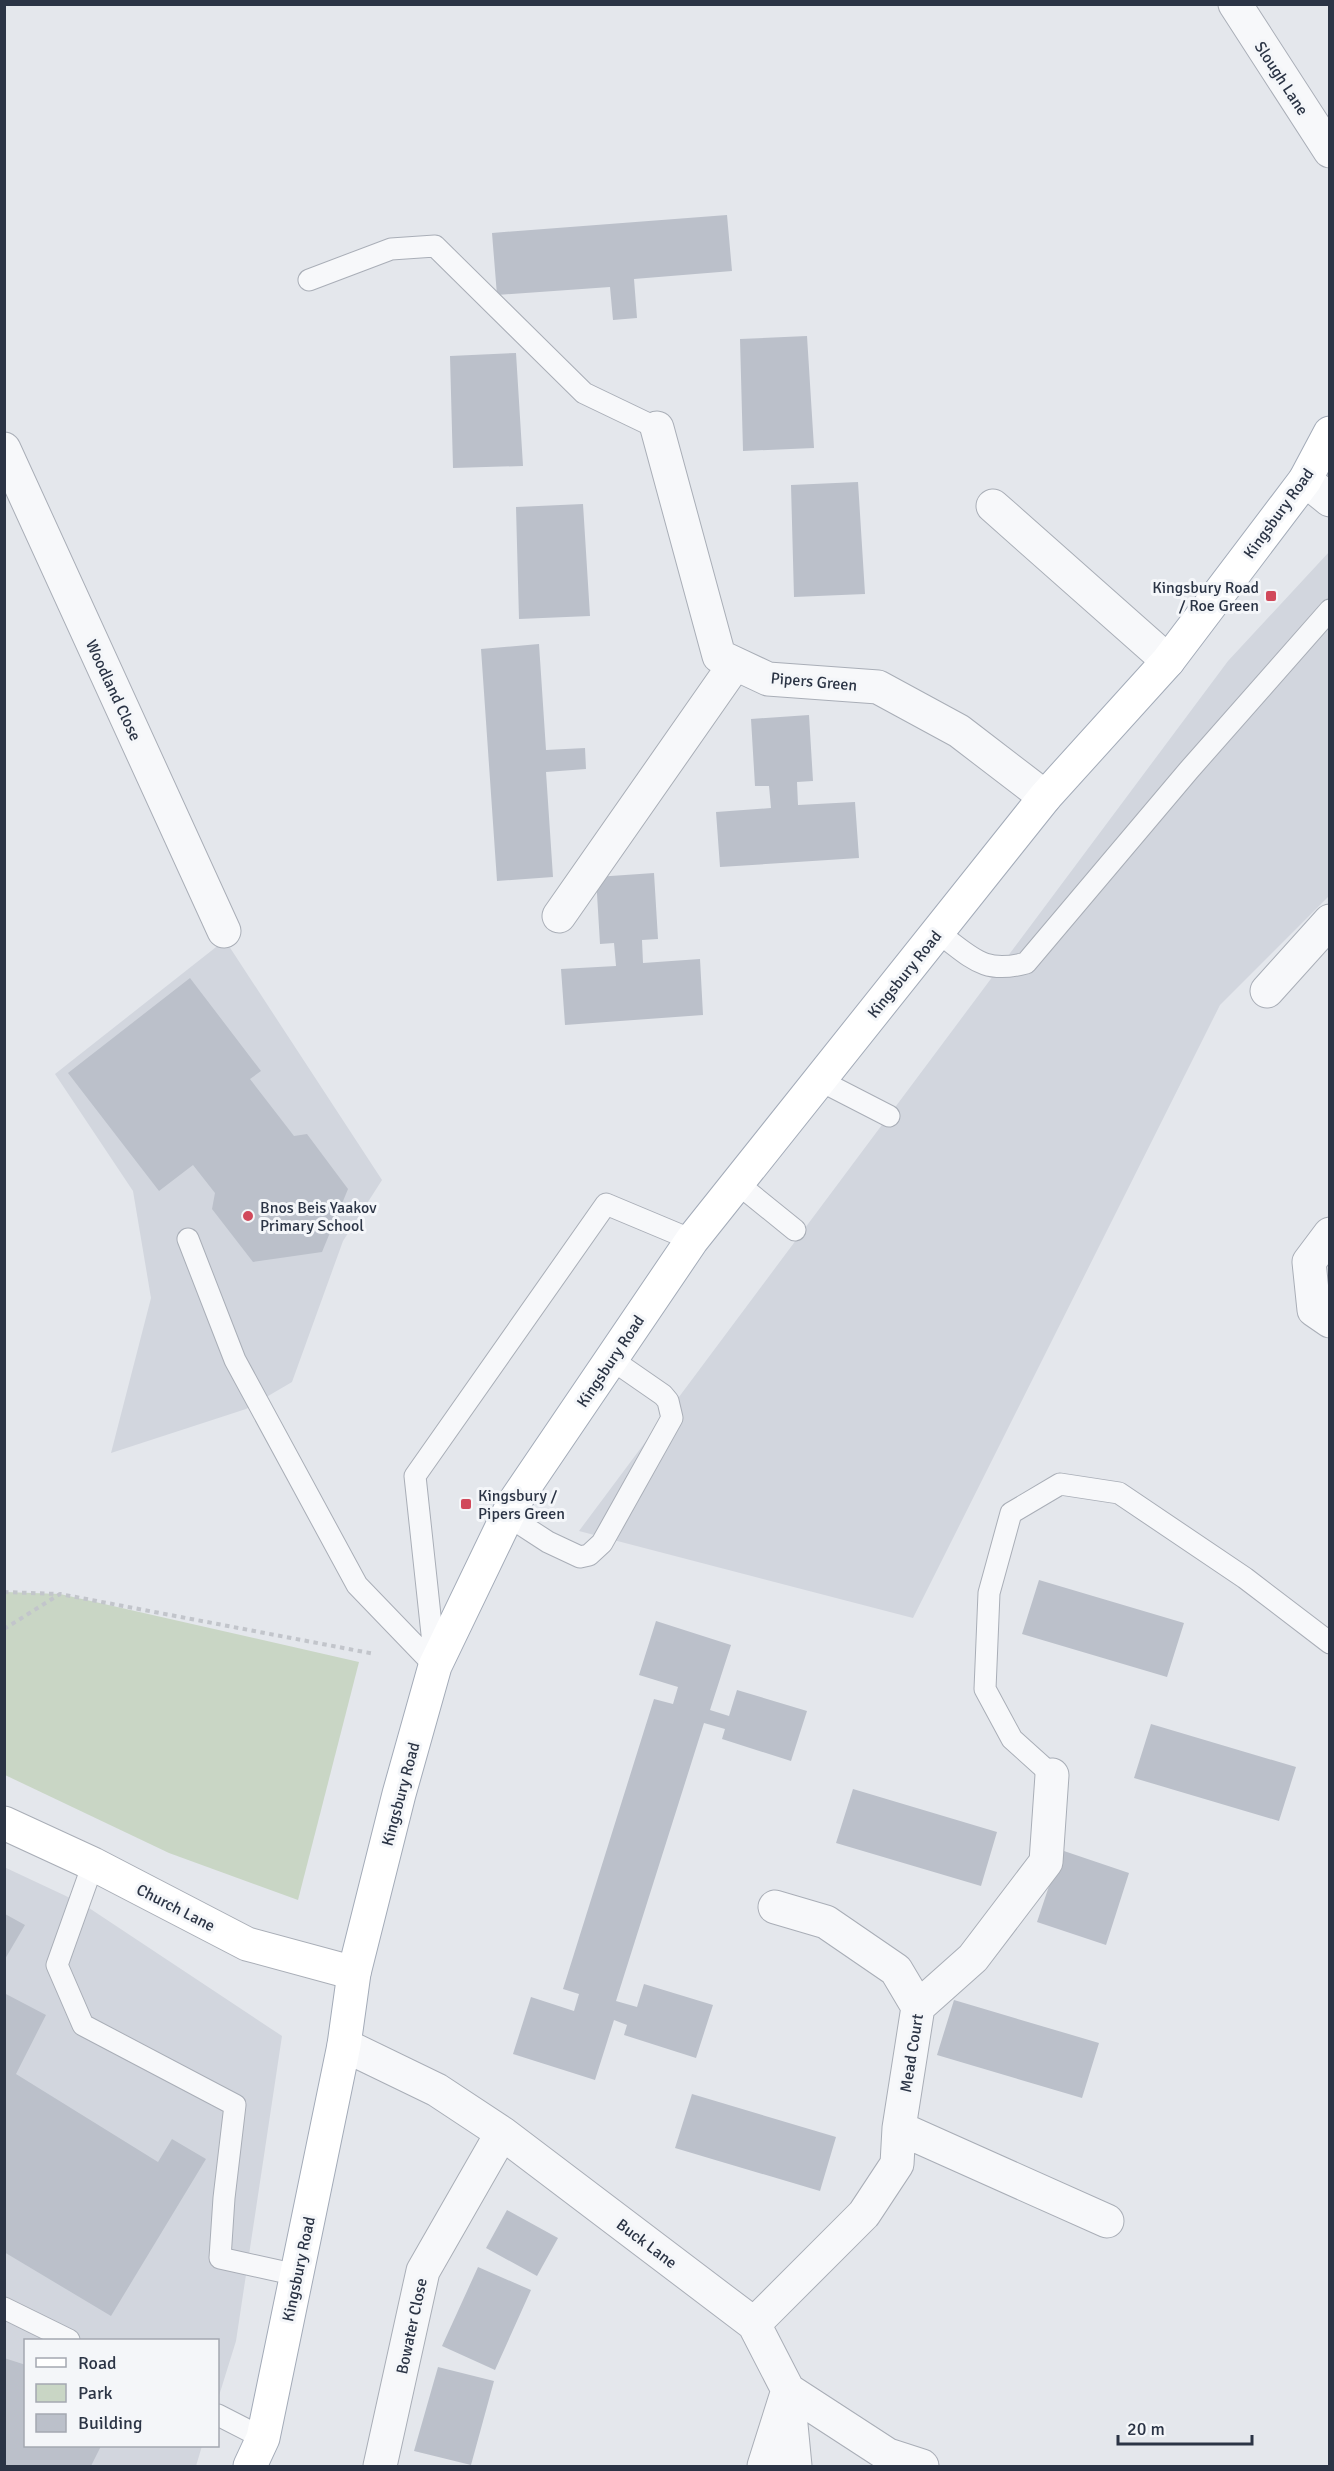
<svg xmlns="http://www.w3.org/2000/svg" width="1334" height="2471" font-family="Signika,sans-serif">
  <rect width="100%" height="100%" fill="#e4e7ec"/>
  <path fill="#d2d6de" d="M 1329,552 L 1329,896 L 1220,1005 L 913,1618 L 579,1531 L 1228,661 Z
    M 225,940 L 382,1180 L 343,1241 L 292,1382 L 246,1409 L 111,1453 L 151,1298 L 133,1191 L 55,1074 Z
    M 4,1867 L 83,1904 L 282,2036 L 236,2341 L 218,2399 L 218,2340 L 26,2340 L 26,2446 L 202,2446 L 196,2466 L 5,2466 Z"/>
  <path fill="#c9d6c5" d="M 5,1592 L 60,1594 L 359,1662 L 298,1900 L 169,1853 L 5,1775 Z"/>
  <path fill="#bbc0ca" d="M 727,215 L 732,271 L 634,279 L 637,318 L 613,320 L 610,287 L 497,295 L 492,233 Z
    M 807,336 L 814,448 L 743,451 L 740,339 Z
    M 516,353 L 523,466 L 453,468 L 450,356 Z
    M 858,482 L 865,594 L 794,597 L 791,485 Z
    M 583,504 L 590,616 L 519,619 L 516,507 Z
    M 539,644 L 546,750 L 585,748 L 586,769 L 546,772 L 553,877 L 497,881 L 481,649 Z
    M 809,715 L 813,781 L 797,782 L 798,805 L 855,802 L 859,858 L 720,867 L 716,812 L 771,808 L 769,786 L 755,786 L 751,719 Z
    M 654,873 L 658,939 L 642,940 L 643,963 L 700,959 L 703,1015 L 565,1025 L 561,969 L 616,966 L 614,943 L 600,944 L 596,877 Z
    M 190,978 L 261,1071 L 250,1079 L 294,1136 L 307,1134 L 348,1189 L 322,1252 L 253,1262 L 212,1209 L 215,1193 L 193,1165 L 159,1191 L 68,1073 Z
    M 1039,1580 L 1184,1623 L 1167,1677 L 1022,1634 Z
    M 656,1621 L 731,1645 L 710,1710 L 729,1716 L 737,1690 L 807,1711 L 791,1761 L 722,1739 L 725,1729 L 704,1723 L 616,2001 L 637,2007 L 644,1984 L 713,2005 L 696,2058 L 624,2035 L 627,2025 L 614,2020 L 595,2080 L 513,2054 L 531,1997 L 574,2011 L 579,1994 L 563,1989 L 654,1699 L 673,1704 L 678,1687 L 639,1675 Z
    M 1151,1724 L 1296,1767 L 1279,1821 L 1134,1778 Z
    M 853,1789 L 997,1832 L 981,1886 L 836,1843 Z
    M 1061,1850 L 1129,1873 L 1106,1945 L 1037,1922 Z
    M 5,1914 L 25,1925 L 5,1959 Z
    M 4,1993 L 46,2015 L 16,2074 L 158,2162 L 172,2139 L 206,2159 L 111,2316 L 4,2252 Z
    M 954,2000 L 1099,2043 L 1082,2098 L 937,2055 Z
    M 692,2094 L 836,2137 L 820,2191 L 675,2148 Z
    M 507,2210 L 558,2238 L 537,2276 L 486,2248 Z
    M 478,2267 L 531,2290 L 495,2370 L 442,2346 Z
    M 4,2358 L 26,2365 L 26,2446 L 101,2446 L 91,2466 L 4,2466 Z
    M 438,2367 L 494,2381 L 471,2465 L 414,2451 Z"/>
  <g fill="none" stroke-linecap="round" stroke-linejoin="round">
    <defs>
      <path id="lane" d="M 309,280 L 391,249 L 435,246 L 584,393 L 657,428
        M 937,932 C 971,956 982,975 1026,963 L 1189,770 L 1330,610
        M 819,1080 L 889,1116
        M 737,1183 L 795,1230
        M 188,1239 L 235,1360 L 357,1585 L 435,1666
        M 508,1516 L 548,1542 L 580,1557 L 589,1555 L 602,1543 L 672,1418 L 668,1401 L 663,1395 L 611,1359
        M 435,1662 L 415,1476 L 606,1204 L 692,1240
        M 1052,1775 L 1012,1739 L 985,1689 L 989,1593 L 1011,1513 L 1060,1484 L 1119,1493 L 1245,1578 L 1330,1643
        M 93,1864 L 57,1965 L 83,2025 L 235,2105 L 224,2198 L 220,2258 L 297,2275
        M 4,2308 L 69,2340
        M 218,2415 L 263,2438"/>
      <path id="street" d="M 1235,4 L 1330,151
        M 657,428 L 719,656 L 768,679 L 878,687 L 959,731 L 1045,797
        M 4,449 L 224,931
        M 1305,480 L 1330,500
        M 993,506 L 1168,661
        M 559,916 L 735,664
        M 1267,991 L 1330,921
        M 1330,1234 L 1309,1262 L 1314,1310 L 1330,1321
        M 775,1907 L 826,1922 L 896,1970 L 918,2007
        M 344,2045 L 437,2090 L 502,2133 L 754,2324 L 788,2390 L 888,2455 L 922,2466
        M 899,2128 L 1107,2221
        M 754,2324 L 864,2214 L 897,2164 L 899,2128 L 918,2007 L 973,1958 L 1046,1862 L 1052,1775
        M 789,2404 L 795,2466
        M 380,2466 L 423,2271 L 502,2133
        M 764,2466 L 788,2390"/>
      <path id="secondary" d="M 4,1823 L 93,1864 L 247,1944 L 354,1973"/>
      <path id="primary" d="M 250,2466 L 263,2438 L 344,2045 L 354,1973 L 399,1794 L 435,1666 L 513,1504 L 692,1240 L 1045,797 L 1168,661 L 1305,480 L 1330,433"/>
    </defs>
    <use href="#lane" stroke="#a9aeb7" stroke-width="23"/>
    <use href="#street" stroke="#a9aeb7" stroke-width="35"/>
    <use href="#secondary" stroke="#a9aeb7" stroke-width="35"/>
    <use href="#primary" stroke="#a3abb8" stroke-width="35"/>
    <path stroke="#c2c5cb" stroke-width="4" stroke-dasharray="4.5 4.5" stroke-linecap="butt" d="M 4,1592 L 58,1594
      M 4,1629 L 60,1594 L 375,1654"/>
    <use href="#lane" stroke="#f7f8fa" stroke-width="21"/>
    <use href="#street" stroke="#f7f8fa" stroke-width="33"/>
    <use href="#secondary" stroke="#fff" stroke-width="33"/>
    <use href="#primary" stroke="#fff" stroke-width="33"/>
  </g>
  <g fill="#d1495b" stroke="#f4f6f9" stroke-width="2">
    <rect x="1265" y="590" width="12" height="12" rx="3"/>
    <circle cx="248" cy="1216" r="6"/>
    <rect x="460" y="1498" width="12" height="12" rx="3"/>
  </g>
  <g text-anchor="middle" stroke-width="6" stroke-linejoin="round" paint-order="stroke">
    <g font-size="16" fill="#2b3445" stroke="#f4f6f9">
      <text transform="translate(1282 78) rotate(57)" y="6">Slough Lane</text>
      <text transform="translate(1278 513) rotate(-54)" y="6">Kingsbury Road</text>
      <text transform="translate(814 681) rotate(5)" y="6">Pipers Green</text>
      <text transform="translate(114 690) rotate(65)" y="6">Woodland Close</text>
      <text transform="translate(904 974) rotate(-51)" y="6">Kingsbury Road</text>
      <text transform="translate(610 1361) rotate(-56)" y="6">Kingsbury Road</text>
      <text transform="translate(400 1794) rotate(-75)" y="6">Kingsbury Road</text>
      <text transform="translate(176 1907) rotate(27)" y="6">Church Lane</text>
      <text transform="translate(911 2053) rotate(-81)" y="6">Mead Court</text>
      <text transform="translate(647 2243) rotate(37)" y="6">Buck Lane</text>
      <text transform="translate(298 2269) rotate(-78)" y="6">Kingsbury Road</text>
      <text transform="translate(411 2326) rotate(-78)" y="6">Bowater Close</text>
    </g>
    <g font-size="16" fill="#2b3445" stroke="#f4f6f9" text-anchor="start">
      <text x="1259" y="593" text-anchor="end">Kingsbury Road<tspan x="1259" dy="18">/ Roe Green</tspan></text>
      <text x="260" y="1213">Bnos Beis Yaakov<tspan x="260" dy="18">Primary School</tspan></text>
      <text x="478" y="1501">Kingsbury /<tspan x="478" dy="18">Pipers Green</tspan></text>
    </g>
  </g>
  <rect width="1334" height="2471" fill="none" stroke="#2b3445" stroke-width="12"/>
  <rect x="24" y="2339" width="195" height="108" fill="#f4f6f9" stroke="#a4a8b1" stroke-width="1.5"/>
  <rect x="36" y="2358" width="30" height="9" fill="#ffffff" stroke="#a4a8b1" stroke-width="1.5"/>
  <text x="78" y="2369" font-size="18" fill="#2b3445">Road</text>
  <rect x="36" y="2384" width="30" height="18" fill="#c9d6c5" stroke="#a4a8b1" stroke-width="1.5"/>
  <text x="78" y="2399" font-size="18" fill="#2b3445">Park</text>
  <rect x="36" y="2414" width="30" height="18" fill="#bbc0ca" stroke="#a4a8b1" stroke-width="1.5"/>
  <text x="78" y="2429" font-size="18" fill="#2b3445">Building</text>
  <path d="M1118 2435v9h134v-9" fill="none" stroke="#2b3445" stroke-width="3"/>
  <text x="1127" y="2435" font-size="18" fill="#2b3445" stroke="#f4f6f9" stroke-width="4.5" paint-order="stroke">20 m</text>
</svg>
